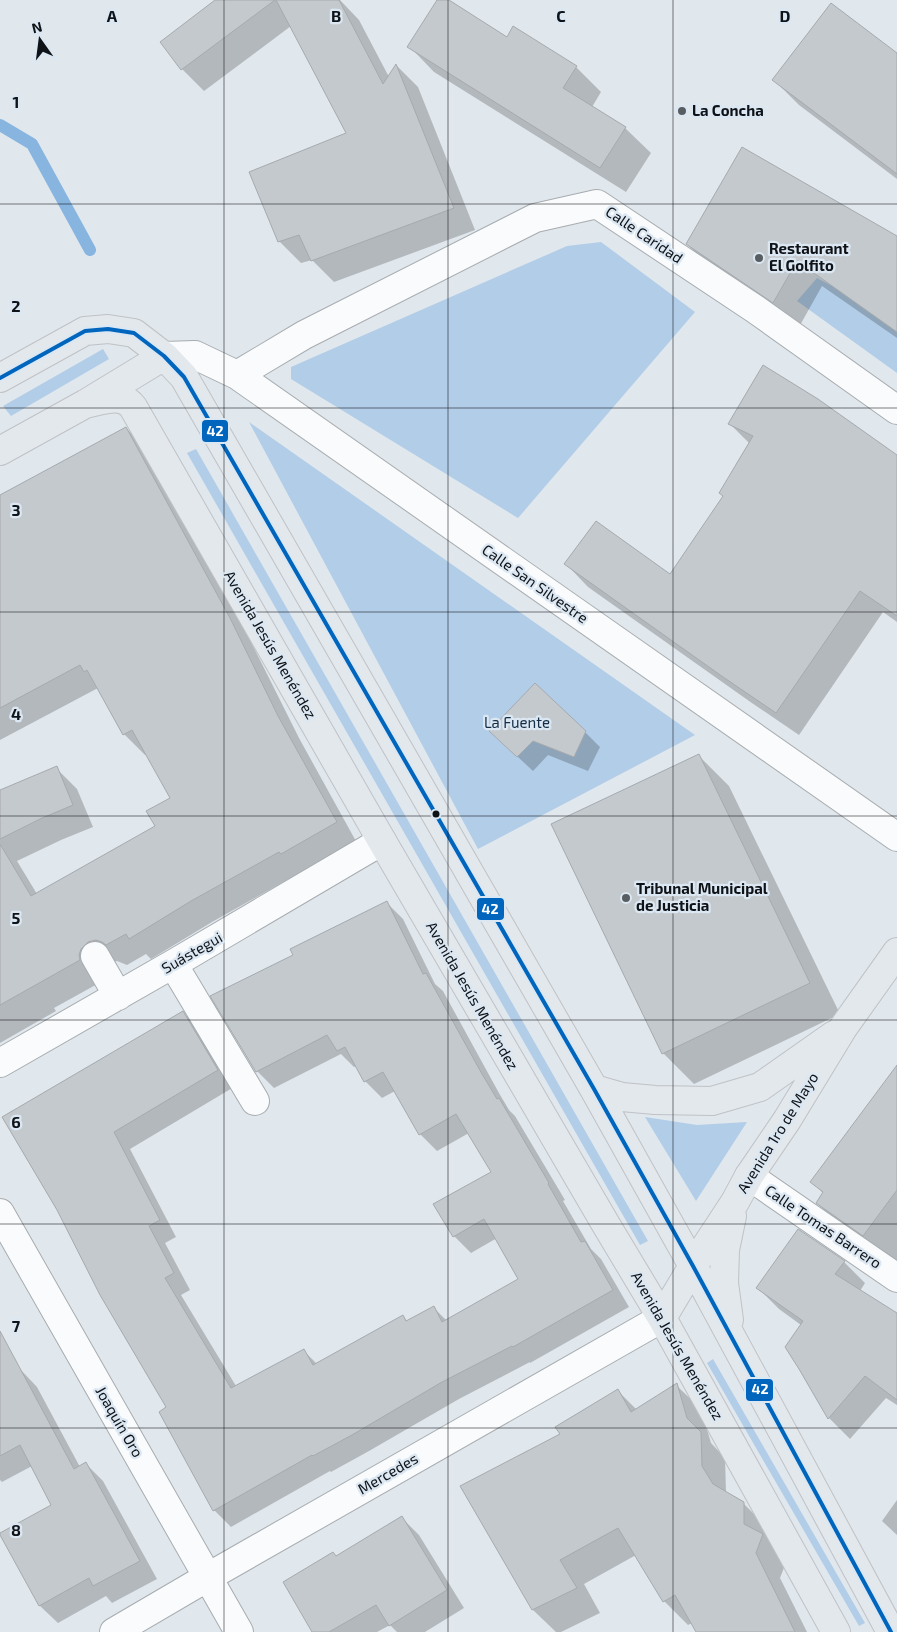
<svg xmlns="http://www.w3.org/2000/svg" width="897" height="1632" font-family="'Exo 2',sans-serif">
  <rect width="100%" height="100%" fill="#e0e7ed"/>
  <path fill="#b2cde8" d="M 601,242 L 695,312 L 518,518 L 291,379 L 291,367 L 567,246 Z
    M 817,278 L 834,287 L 897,332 L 897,373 L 797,301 Z
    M 103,349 L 109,359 L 11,416 L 3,406 Z
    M 249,422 L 695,735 L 478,849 Z
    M 196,449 L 648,1241 L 640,1245 L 187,453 Z
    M 645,1117 L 697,1125 L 747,1122 L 696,1201 Z
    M 713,1359 L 865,1623 L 859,1626 L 707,1363 Z"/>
  <path fill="#0003" d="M 217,0 L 340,0 L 359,20 L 389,77 L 397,66 L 418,87 L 475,230 L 334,282 L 312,260 L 301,263 L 279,241 L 347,134 L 291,26 L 204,91 L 182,69 Z
    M 438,0 L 446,0 L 507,38 L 514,28 L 576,67 L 601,92 L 592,107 L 625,128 L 651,153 L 626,192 L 434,72 L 409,46 Z
    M 897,55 L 897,179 L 799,105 L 774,80 Z
    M 897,238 L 897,338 L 822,286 L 799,327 L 712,269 L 687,244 Z
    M 730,424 L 897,456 L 897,622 L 883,612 L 799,735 L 749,701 L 588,587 L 566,564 L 670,575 L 724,496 L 750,444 Z
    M 126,428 L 147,449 L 250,640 L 299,738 L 357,843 L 303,874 L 301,872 L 212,922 L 151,959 L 146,954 L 127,965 L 117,961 L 109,963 L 101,982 L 54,1008 L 56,1011 L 0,1043 L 0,791 L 56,768 L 77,789 L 93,827 L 61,840 L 17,861 L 37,894 L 156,826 L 171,799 L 146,754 L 145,755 L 124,734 L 98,688 L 0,740 L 0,524 Z
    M 585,732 L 600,747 L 588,771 L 548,755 L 533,771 L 505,745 Z
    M 698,755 L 729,786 L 840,1014 L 694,1084 L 663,1053 Z
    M 386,902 L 403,919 L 435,984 L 443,991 L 499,1093 L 509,1110 L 515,1116 L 565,1200 L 563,1201 L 591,1249 L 601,1259 L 629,1307 L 530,1363 L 530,1362 L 459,1399 L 369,1451 L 331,1472 L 330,1471 L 231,1527 L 214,1510 L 168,1408 L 58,1209 L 183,1013 L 200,1029 L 234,1087 L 130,1149 L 176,1237 L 165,1243 L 190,1290 L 181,1295 L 236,1386 L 304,1351 L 317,1364 L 403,1316 L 407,1321 L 434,1308 L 447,1321 L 519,1279 L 497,1238 L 471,1253 L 454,1236 L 493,1173 L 469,1133 L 437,1151 L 420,1134 L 395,1091 L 382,1098 L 365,1081 L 357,1066 L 354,1067 L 341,1054 L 274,1088 L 257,1071 L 294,955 Z
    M 897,1067 L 897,1263 L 848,1234 L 817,1203 L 824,1194 L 812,1182 Z
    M 844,1262 L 865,1283 L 860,1291 L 897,1314 L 897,1405 L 886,1398 L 850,1439 L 829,1418 L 800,1368 L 801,1325 L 779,1309 L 758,1288 Z
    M 20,1369 L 37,1387 L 80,1467 L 86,1464 L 103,1481 L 157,1579 L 112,1603 L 106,1596 L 58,1623 L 40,1606 L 1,1534 L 53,1505 L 32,1466 L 2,1482 L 0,1480 L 0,1380 Z
    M 676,1385 L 701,1409 L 711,1443 L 725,1458 L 726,1492 L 743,1503 L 768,1528 L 768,1540 L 787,1560 L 780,1578 L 807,1632 L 697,1632 L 692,1623 L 688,1625 L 664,1601 L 636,1555 L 584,1584 L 600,1613 L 561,1632 L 556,1632 L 533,1610 L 461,1487 L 561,1434 L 618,1391 L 637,1410 Z
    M 897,1500 L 897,1535 L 882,1521 Z
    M 402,1518 L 419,1535 L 464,1608 L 425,1632 L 397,1632 L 390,1625 L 377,1632 L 313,1632 L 336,1557 Z"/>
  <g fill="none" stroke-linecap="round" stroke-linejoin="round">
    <path stroke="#87b5df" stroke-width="12" d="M 0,125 L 32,144 L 90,250"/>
  </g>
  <path fill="#c4c9ce" stroke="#a5aaae" d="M 215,0 L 275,0 L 181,70 L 160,42 Z
    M 276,0 L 339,0 L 383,84 L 396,64 L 454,208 L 311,261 L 299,235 L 278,242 L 249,172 L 346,133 Z
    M 437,0 L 449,0 L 507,37 L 513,26 L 577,66 L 563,88 L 626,127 L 600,168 L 407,47 Z
    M 831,3 L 897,53 L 897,174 L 772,80 Z
    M 742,147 L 897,236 L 897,332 L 797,261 L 773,303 L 686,244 Z
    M 763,365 L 818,399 L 897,455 L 897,616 L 860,591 L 776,713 L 723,677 L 564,564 L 596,521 L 670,574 L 723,496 L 719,493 L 753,436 L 728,424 Z
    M 126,427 L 230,618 L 278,716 L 337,822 L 281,854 L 279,852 L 191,901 L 129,939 L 126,934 L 106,945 L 102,942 L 96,940 L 88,942 L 81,949 L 79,955 L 80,960 L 0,1005 L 0,844 L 31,896 L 155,826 L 146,811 L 170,798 L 132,730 L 123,735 L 87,670 L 84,672 L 80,665 L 0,708 L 0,495 Z
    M 535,683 L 586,731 L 574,757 L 533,741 L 517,757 L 489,731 Z
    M 699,754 L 810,983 L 662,1054 L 551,824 Z
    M 57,766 L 73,805 L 40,819 L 0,839 L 0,790 Z
    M 387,901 L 423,974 L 426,973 L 482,1074 L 497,1099 L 499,1098 L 549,1183 L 548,1184 L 581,1242 L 585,1241 L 613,1290 L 513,1347 L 512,1346 L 442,1382 L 352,1435 L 313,1456 L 312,1455 L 213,1511 L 159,1412 L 166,1407 L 100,1295 L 57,1210 L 2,1117 L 183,1011 L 218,1070 L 114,1132 L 160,1220 L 149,1226 L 174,1273 L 165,1278 L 231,1388 L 304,1349 L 313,1365 L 403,1315 L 406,1321 L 434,1306 L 442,1322 L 518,1279 L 484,1219 L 453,1237 L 433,1204 L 491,1172 L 456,1114 L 419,1135 L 383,1072 L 364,1082 L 345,1047 L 337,1051 L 327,1035 L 256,1072 L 210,996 L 293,955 L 290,949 Z
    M 897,1065 L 897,1190 L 863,1236 L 816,1203 L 823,1192 L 810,1182 Z
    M 798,1229 L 845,1261 L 835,1274 L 897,1313 L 897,1400 L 865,1376 L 828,1419 L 799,1369 L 785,1347 L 803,1321 L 756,1288 Z
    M 0,1331 L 74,1469 L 86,1462 L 140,1561 L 93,1586 L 89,1578 L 39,1606 L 0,1535 L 0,1533 L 51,1505 L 20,1445 L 0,1456 Z
    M 677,1383 L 687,1418 L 701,1432 L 702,1466 L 713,1484 L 744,1502 L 744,1524 L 763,1534 L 756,1553 L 795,1632 L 696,1632 L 675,1595 L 663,1602 L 618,1528 L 560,1560 L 577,1588 L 532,1610 L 460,1486 L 560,1434 L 555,1427 L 618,1389 L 631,1412 Z
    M 402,1516 L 447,1590 L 389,1626 L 376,1605 L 329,1632 L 312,1632 L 283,1582 L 333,1552 L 336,1556 Z"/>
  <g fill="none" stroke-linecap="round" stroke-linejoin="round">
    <defs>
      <path id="minor" d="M 164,356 L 195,355 L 237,375 L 897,837
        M 237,375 L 304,335 L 535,218 L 597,204 L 755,309 L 897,410
        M 95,956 L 118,996
        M 173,964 L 255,1101
        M 0,1063 L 173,964 L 382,841
        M 749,1176 L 897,1278
        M 0,1213 L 239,1632
        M 114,1632 L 208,1577 L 662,1318"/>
      <path id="major" d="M 0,378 L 85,331 L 108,329 L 134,333 L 164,356 L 184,377 L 594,1089 L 693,1266 L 891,1632
        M 85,404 C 102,401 121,392 133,407 L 382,841 L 605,1223 L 662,1318 L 836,1632
        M 0,451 L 85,404 L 164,356
        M 594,1089 L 622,1097 L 655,1100 L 712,1101 L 760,1087 L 834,1035
        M 662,1318 L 693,1266 L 735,1202 L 749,1176 L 787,1120 L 843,1028 L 897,952
        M 729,1320 L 724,1283 L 725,1250 L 732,1216"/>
    </defs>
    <use href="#minor" stroke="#a7acb0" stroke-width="30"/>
    <use href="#major" stroke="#bfc2c6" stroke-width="30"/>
    <use href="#minor" stroke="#fafbfc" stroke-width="28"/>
    <use href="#major" stroke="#e3e8ed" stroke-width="28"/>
    <defs>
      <path id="bus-1" d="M 0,378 L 85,331 L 108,329 L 134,333 L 164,356 L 184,377 L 594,1089 L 693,1266 L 891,1632"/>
    </defs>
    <use href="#bus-1" stroke="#dbe7f2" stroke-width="8"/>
    <use href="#bus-1" stroke="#0065bd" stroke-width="4"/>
  </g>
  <path fill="none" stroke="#0f1216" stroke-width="1" stroke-opacity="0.55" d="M 224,0 L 224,1632M 448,0 L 448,1632M 673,0 L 673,1632M 0,204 L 897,204M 0,408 L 897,408M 0,612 L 897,612M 0,816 L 897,816M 0,1020 L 897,1020M 0,1224 L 897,1224M 0,1428 L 897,1428"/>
  <g fill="#585d61" stroke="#dbe7f2" stroke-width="2">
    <circle cx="682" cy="111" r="5"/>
    <circle cx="759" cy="258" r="5"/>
    <circle cx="626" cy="898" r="5"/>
  </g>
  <circle fill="#0f1216" stroke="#dbe7f2" stroke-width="2" cx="436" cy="814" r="4.5"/>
  <g text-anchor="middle" stroke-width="4.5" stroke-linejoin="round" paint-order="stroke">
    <g font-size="15" font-weight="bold" fill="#0f1216" stroke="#dbe7f2" text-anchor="start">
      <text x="692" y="116">La Concha</text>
      <text x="769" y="254">Restaurant<tspan x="769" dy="17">El Golfito</tspan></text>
      <text x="636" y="894">Tribunal Municipal<tspan x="636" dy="17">de Justicia</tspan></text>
    </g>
    <g font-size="15" fill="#0f1216" stroke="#dbe7f2">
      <text transform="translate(644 235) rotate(34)" y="5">Calle Caridad</text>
      <text transform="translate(535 584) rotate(35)" y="5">Calle San Silvestre</text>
      <text transform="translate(270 645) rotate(60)" y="5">Avenida Jesús Menéndez</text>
      <text transform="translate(192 953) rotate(-30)" y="5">Suástegui</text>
      <text transform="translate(472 996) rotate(60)" y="5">Avenida Jesús Menéndez</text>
      <text transform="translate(778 1133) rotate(-58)" y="5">Avenida 1ro de Mayo</text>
      <text transform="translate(823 1227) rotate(34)" y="5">Calle Tomas Barrero</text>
      <text transform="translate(677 1346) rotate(60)" y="5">Avenida Jesús Menéndez</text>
      <text transform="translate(119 1422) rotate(60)" y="5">Joaquín Oro</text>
      <text transform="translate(388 1474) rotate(-30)" y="5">Mercedes</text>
    </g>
    <g font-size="15" fill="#122d45" stroke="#dbe7f2">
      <text x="517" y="728">La Fuente</text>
    </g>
  </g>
  <g font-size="16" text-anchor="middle" font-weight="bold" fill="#0f1216" stroke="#dbe7f2" stroke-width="4.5" stroke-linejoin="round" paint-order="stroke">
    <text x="112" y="22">A</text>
    <text x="336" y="22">B</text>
    <text x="561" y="22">C</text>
    <text x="785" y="22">D</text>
    <text x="16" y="108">1</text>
    <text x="16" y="312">2</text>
    <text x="16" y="516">3</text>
    <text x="16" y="720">4</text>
    <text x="16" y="924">5</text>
    <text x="16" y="1128">6</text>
    <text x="16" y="1332">7</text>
    <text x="16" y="1536">8</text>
  </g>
  <g stroke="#dbe7f2" stroke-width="2">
    <rect x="201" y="419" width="28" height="24" rx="5" fill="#0065bd"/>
    <rect x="476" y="897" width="29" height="24" rx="5" fill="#0065bd"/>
    <rect x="745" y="1378" width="29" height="24" rx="5" fill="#0065bd"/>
  </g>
  <g font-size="14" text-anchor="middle" font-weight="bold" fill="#fff">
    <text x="215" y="436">42</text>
    <text x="490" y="914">42</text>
    <text x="760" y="1394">42</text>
  </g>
  <g transform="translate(40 40) rotate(346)" stroke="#dbe7f2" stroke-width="4" paint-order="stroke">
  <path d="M0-4L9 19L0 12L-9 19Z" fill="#0f1216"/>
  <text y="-8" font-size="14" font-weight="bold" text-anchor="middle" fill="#0f1216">N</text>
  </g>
</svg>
